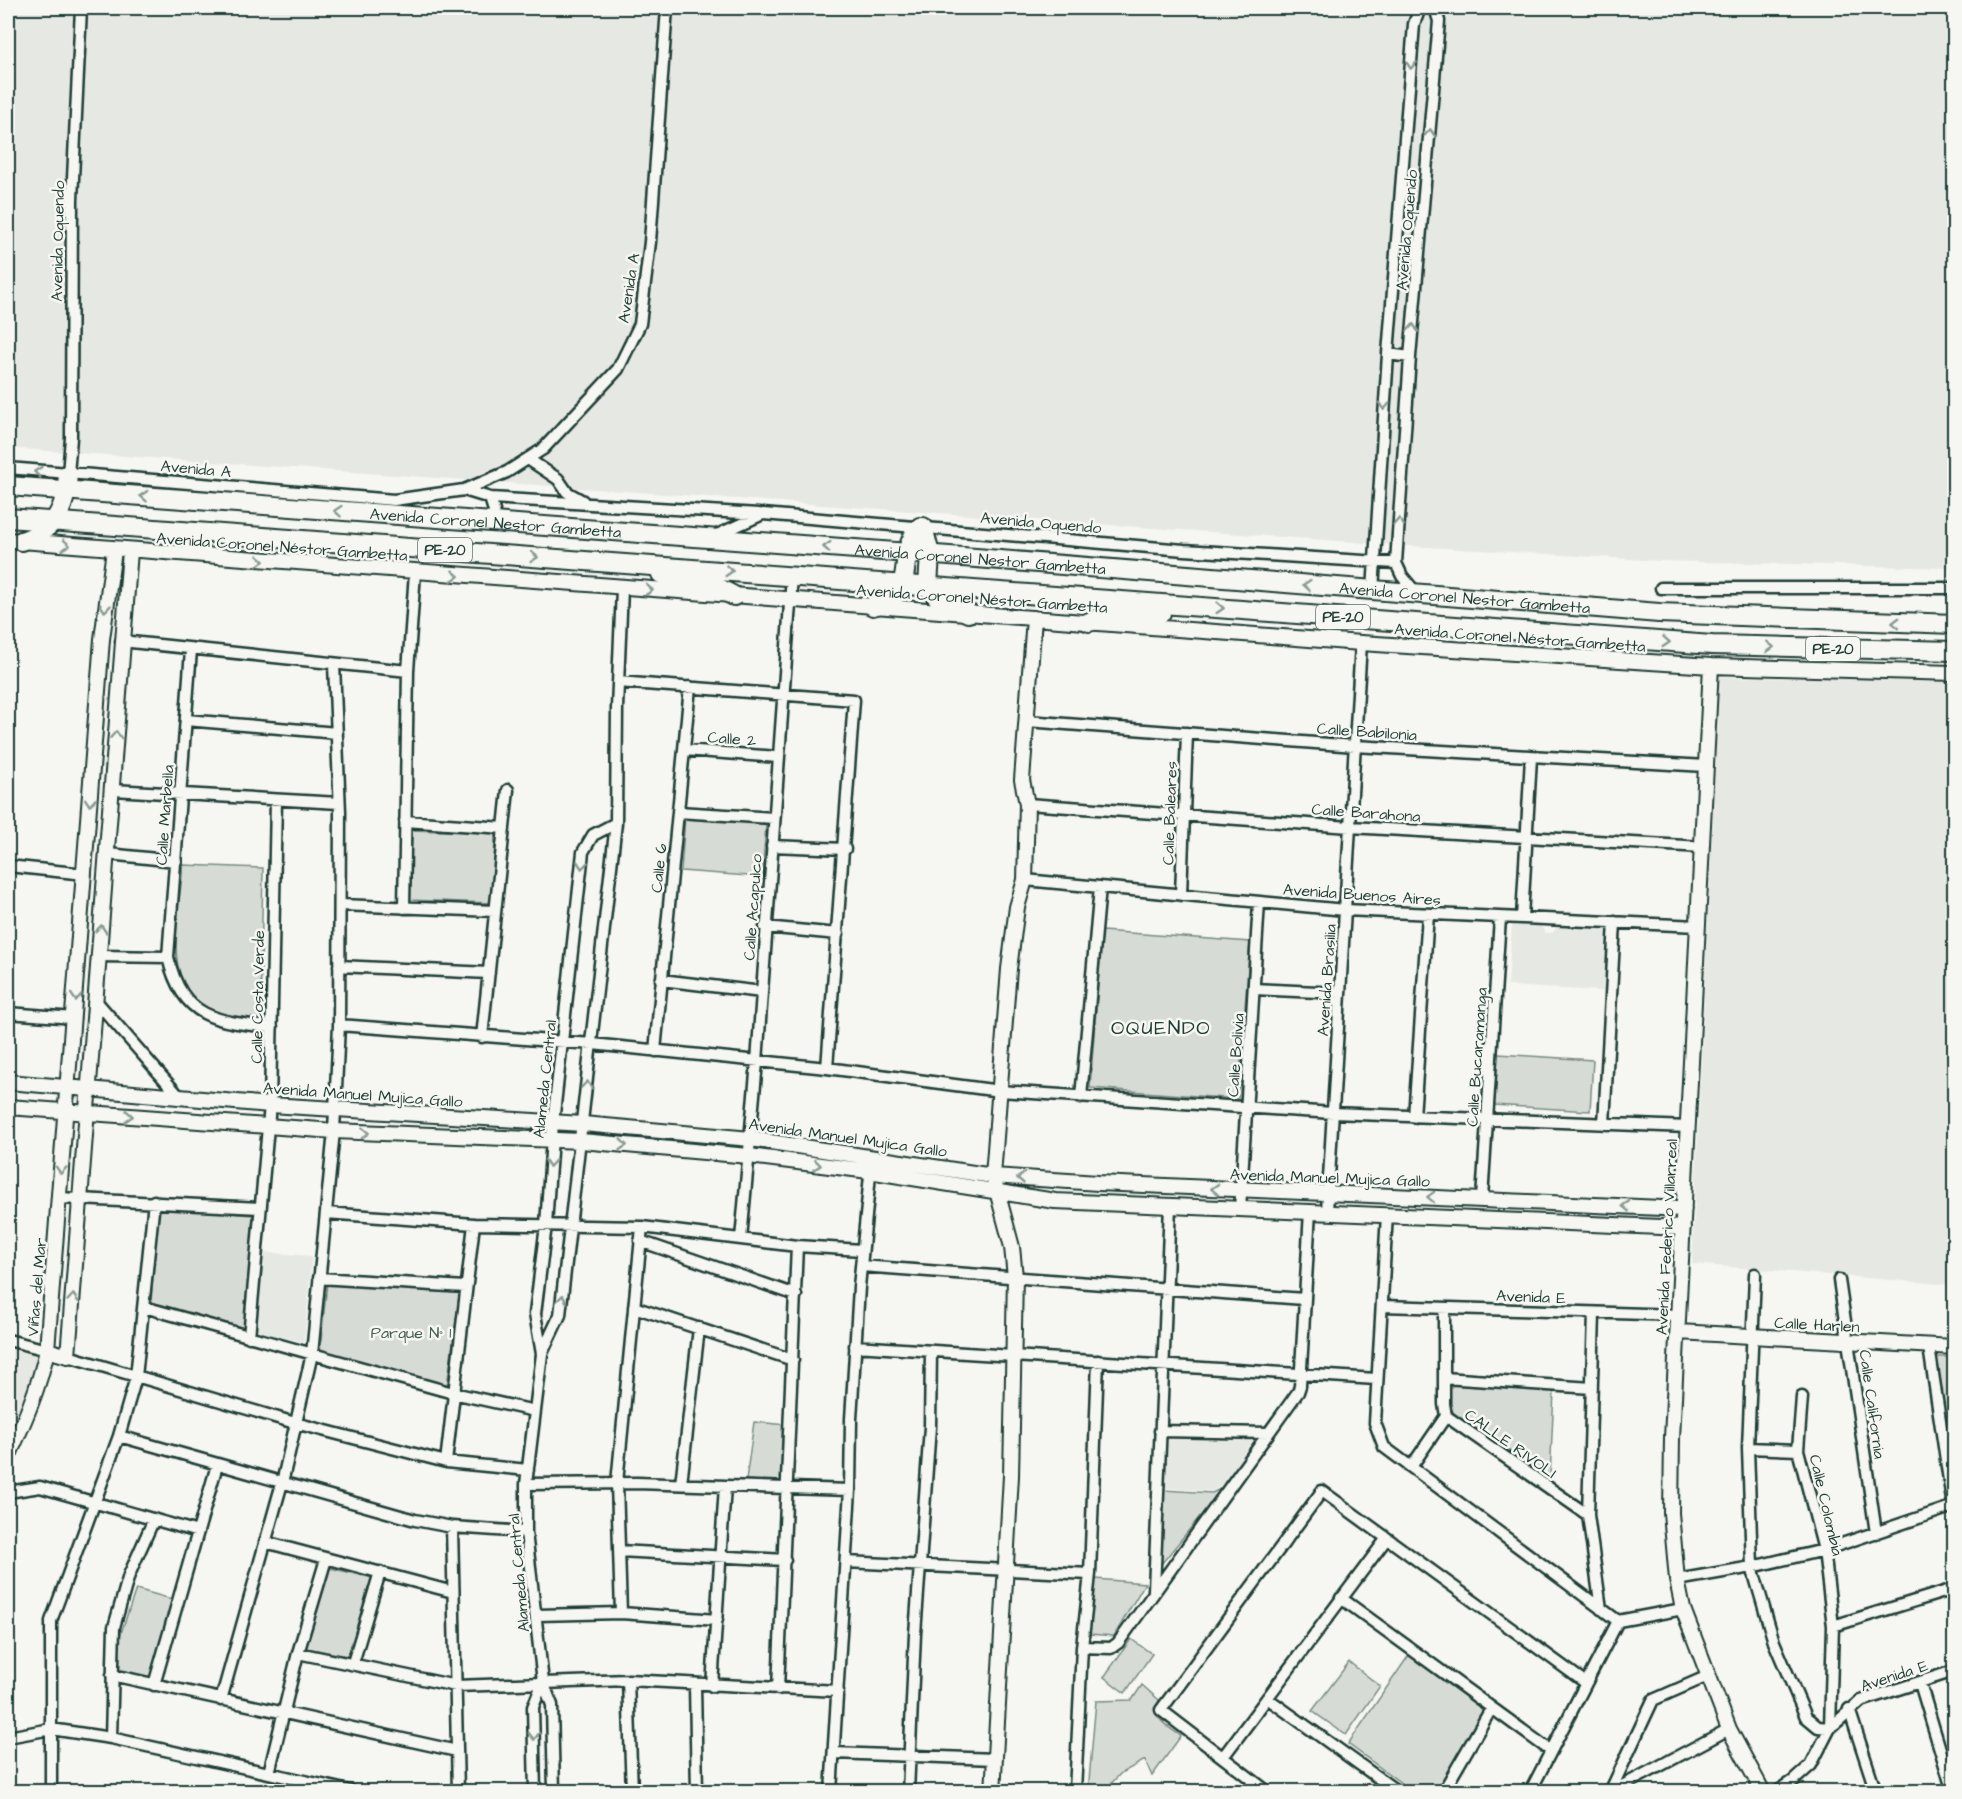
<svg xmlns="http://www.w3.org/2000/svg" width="1962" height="1799" font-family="'Architects Daughter',sans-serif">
  <rect width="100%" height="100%" fill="#f6f6f2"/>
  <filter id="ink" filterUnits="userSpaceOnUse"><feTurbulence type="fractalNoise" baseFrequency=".0167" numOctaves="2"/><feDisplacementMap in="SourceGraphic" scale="12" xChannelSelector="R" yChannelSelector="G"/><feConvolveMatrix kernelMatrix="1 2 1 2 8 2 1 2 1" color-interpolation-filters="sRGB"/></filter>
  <g filter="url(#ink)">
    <path fill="#e6e8e4" d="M 8,8 L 1954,8 L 1954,568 L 1663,561 L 1411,546 L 8,448 Z
      M 1719,677 L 1954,680 L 1954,1285 L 1692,1264 Z
      M 1512,924 L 1541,926 L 1545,933 L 1552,933 L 1558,926 L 1608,929 L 1603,991 L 1508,986 Z
      M 261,1252 L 312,1256 L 304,1342 L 253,1331 Z
      M 8,1345 L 41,1355 L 8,1436 Z
      M 1168,1435 L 1253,1440 L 1223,1485 L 1212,1491 L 1164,1488 Z"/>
    <path fill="#d6dbd6" stroke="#7a8c85" stroke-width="1.5" d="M 685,818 L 766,824 L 762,877 L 681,871 Z
      M 412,830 L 495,833 L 493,903 L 409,900 Z
      M 183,865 L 263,868 L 260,1021 C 248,1020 235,1020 223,1016 C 156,995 179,920 183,865 Z
      M 1102,931 L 1250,942 L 1238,1099 L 1090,1088 Z
      M 1498,1054 L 1593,1060 L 1590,1111 L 1494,1105 Z
      M 158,1207 L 253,1215 L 245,1329 L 151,1302 Z
      M 327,1283 L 460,1291 L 447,1386 L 320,1351 Z
      M 1937,1357 L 1954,1357 L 1954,1477 Z
      M 1450,1384 L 1554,1391 L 1550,1478 L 1455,1416 L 1449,1403 Z
      M 754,1422 L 787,1425 L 784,1483 L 746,1480 Z
      M 1224,1487 L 1158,1568 L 1163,1490 L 1212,1493 Z
      M 330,1568 L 373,1578 L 348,1656 L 306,1648 Z
      M 1095,1579 L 1145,1583 L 1114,1636 L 1090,1634 Z
      M 136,1589 L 175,1600 L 153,1678 L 119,1669 L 119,1639 Z
      M 1131,1639 L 1152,1654 L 1125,1693 L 1104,1677 Z
      M 1409,1655 L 1483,1710 L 1437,1791 L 1412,1791 L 1348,1744 Z
      M 1349,1662 L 1380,1686 L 1346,1735 L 1312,1711 Z
      M 1142,1685 L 1159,1700 C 1153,1721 1166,1725 1181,1736 L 1152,1776 L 1145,1760 L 1121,1773 L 1104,1791 L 1088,1792 L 1096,1701 L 1132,1700 Z"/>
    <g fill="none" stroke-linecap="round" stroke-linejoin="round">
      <defs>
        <path id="street" d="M 1388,354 L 1410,357
          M 528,459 L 558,479 L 567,492 L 583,501
          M 8,468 L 394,500 L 464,490 L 507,472 L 543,449 L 618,369 L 640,324 L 650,242 L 667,8
          M 68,474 L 71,438 L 72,200 L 81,8
          M 464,490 L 490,498 L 494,511 L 493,523
          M 490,498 L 759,514
          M 717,535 L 763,514 L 1184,550 L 1396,563
          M 1661,588 L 1954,588
          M 1373,591 L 1388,354 L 1414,24 L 1420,8
          M 1417,594 L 1402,576 L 1396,563 L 1410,357 L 1439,21 L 1435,8
          M 121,641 L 408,671
          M 191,650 L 168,957 C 182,1019 217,1022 272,1027
          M 618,682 L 854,700 L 827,1068
          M 186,720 L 337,733
          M 1027,721 L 1355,746 L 1706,766
          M 684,750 L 778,757
          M 113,790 L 339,803
          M 1027,804 L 1350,827 L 1703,847
          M 678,812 L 773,818
          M 405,821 L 504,828
          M 772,846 L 845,849
          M 108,854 L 176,861
          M 8,866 L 85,874
          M 1025,880 L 1345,910 L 1698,926
          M 1181,895 L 1187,733
          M 340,905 L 495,911
          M 404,908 L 408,671 L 415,572
          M 1522,918 L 1531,757
          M 765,927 L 838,934
          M 98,956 L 168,957
          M 339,966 L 489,973
          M 661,980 L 762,992
          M 1254,989 L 1340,993
          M 97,1002 L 178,1095
          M 8,1013 L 74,1018
          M 339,1025 L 592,1044 L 827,1068 L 1000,1091 L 1333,1113 L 1688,1127
          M 482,1037 L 508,790
          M 655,1051 L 690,687
          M 1081,1097 L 1100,887
          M 1414,1117 L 1428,914
          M 1604,1124 L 1615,922
          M 59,1198 L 260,1208
          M 1482,1199 L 1500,918
          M 1240,1210 L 1259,902
          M 1327,1211 L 1361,643
          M 326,1213 L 474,1224 L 642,1227 L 797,1246 L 862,1250
          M 1387,1214 L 1375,1423 L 1384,1447 L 1618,1621 L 1683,1609
          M 741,1239 L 757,1062 L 792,576
          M 640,1241 L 796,1295
          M 861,1266 L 1304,1299
          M 1755,1274 L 1748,1448 L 1752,1567 L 1774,1642 L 1806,1717 L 1818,1727 L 1830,1728 L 1833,1626 L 1824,1550 L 1798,1450 L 1802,1397
          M 319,1278 L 465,1287
          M 1839,1280 L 1876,1533
          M 1382,1306 L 1678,1315
          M 144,1307 L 453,1393 L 535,1411
          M 634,1307 L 793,1360
          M 1444,1308 L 1444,1404 L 1446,1416 L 1588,1515
          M 1594,1314 L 1588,1515 L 1601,1609
          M 249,1337 L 270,1105 L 276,800
          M 8,1340 L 47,1350
          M 855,1346 L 1376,1379
          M 1929,1347 L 1953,1507
          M 542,1353 L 560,1315 L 616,823 L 617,708 L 622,589
          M 68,1356 L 295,1423 L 446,1462 L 528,1470
          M 1444,1378 L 1592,1388
          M 1160,1431 L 1268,1433
          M 119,1436 L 415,1520 L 452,1527 L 526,1532
          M 1748,1448 L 1798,1450
          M 446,1462 L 474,1224
          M 1411,1467 L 1446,1416
          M 526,1484 L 637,1483 L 850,1490
          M 681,1484 L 699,1328
          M 8,1492 L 40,1487 L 198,1532
          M 452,1527 L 458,1792
          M 265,1542 L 453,1592
          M 619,1551 L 785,1560
          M 846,1562 L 1090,1574
          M 1677,1580 L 1752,1567 L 1824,1550 L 1954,1506
          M 1154,1590 L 1170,1206
          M 1341,1598 L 1551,1751
          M 621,1613 L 617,1483 L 642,1227
          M 537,1615 L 621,1613 L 717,1620
          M 1833,1626 L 1954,1589
          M 1082,1647 L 1111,1648 L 1118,1643 L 1298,1392 L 1300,1386 L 1310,1211
          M 298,1653 L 456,1686 L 628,1680 L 838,1691
          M 353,1663 L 380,1572
          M 112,1675 L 457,1751
          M 628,1680 L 632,1792
          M 1920,1683 L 1953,1792
          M 154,1685 L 217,1465
          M 695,1685 L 697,1792
          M 712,1686 L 725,1486
          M 778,1689 L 797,1246
          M 1267,1698 L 1398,1792
          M 221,1700 L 282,1483 L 312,1354 L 334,1131 L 339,1025 L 340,812 L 334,664
          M 1849,1709 L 1876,1792
          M 8,1737 L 51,1729 L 111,1738 L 354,1792
          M 111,1738 L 114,1627 L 129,1575 L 154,1519
          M 834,1753 L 995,1759
          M 1223,1757 L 1387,1538
          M 269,1773 L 298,1653 L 326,1559
          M 51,1792 L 51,1621 L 119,1436 L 136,1377 L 154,1201
          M 535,1792 L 533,1707 L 543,1682
          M 554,1792 L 552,1705 L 543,1682 L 526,1532 L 526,1484 L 542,1354 L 535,1314 L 546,1225 L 553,1123 L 583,852 L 593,835 L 616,823
          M 831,1792 L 850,1490 L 851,1419 L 859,1287 L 871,1165
          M 908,1792 L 915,1634 L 930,1427 L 931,1352
          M 1075,1792 L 1082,1647 L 1090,1574 L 1098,1361
          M 1246,1792 L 1254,1781
          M 1268,1792 L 1161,1710 L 1322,1491 L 1586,1683
          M 1443,1792 L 1491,1709
          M 1530,1792 L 1618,1621
          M 1610,1792 L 1653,1700 L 1708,1676
          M 1611,1792 L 1729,1729
          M 1777,1792 L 1792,1782 L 1811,1765 L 1830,1728 L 1861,1701 L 1954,1671"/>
        <path id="secondary" d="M 8,540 L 1361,643 L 1711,666 L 1954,673
          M 1711,666 L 1672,1438 L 1671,1513 L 1677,1580 L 1683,1609 L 1729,1729 L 1763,1792
          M 8,1082 L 270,1105 L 583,1124 L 751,1139 L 993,1176 L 1098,1183 L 1684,1209
          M 8,1107 L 334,1131 L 581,1141 L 749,1156 L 869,1171 L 1055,1201 L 1683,1228
          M 1678,1332 L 1954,1347
          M 47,1350 L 68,1356 L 130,551
          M 8,1457 C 24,1422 39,1388 47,1350 L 102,639 L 114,550
          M 993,1792 L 1011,1476 L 1015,1277 L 1012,1247 L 993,1176 L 1009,969 L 1017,907 L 1025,880 L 1027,804 L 1022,780 L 1034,618"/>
        <g id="highway">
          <path id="s1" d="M 8,486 L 976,558 L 1659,613 L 1954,624"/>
          <path d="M 8,518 L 1712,645 L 1954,651"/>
          <path d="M 923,527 L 930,554 L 928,586 L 938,598 L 968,613"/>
          <path d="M 21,541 C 55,530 66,510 68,474"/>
          <path d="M 661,574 L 717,587 L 734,596"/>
          <path d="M 873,606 C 923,592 892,558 920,527"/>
          <path d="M 1089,622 L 1111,616 L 1161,613"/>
        </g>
      </defs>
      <use href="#street" stroke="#1f3d34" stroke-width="15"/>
      <use href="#secondary" stroke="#1f3d34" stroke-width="18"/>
      <use href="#highway" stroke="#1f3d34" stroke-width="22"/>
      <use href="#street" stroke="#f6f6f2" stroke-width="10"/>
      <use href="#secondary" stroke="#f6f6f2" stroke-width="14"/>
      <use href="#highway" stroke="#f6f6f2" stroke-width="18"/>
    </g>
    <defs><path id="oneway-chevron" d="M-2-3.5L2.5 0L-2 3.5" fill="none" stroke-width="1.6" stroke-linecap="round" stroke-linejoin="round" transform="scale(1.5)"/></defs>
    <g stroke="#8a9a93">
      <use href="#oneway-chevron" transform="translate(1411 65) rotate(94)"/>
      <use href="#oneway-chevron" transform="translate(1430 133) rotate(-85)"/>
      <use href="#oneway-chevron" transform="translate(1413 328) rotate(-85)"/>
      <use href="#oneway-chevron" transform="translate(1384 406) rotate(94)"/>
      <use href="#oneway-chevron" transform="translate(38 472) rotate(-174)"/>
      <use href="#oneway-chevron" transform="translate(144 496) rotate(-176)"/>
      <use href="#oneway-chevron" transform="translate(338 511) rotate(-176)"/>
      <use href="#oneway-chevron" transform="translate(1399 522) rotate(-86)"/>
      <use href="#oneway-chevron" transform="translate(66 545) rotate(5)"/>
      <use href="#oneway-chevron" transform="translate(827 547) rotate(-176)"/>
      <use href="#oneway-chevron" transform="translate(534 557) rotate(4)"/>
      <use href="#oneway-chevron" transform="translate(260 561) rotate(4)"/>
      <use href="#oneway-chevron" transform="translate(729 571) rotate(4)"/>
      <use href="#oneway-chevron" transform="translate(455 576) rotate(4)"/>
      <use href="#oneway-chevron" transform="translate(1307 585) rotate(-175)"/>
      <use href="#oneway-chevron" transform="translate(649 590) rotate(4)"/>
      <use href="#oneway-chevron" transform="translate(105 608) rotate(96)"/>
      <use href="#oneway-chevron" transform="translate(1220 608) rotate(4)"/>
      <use href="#oneway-chevron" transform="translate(1896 623) rotate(-179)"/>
      <use href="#oneway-chevron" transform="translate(1666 642) rotate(4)"/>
      <use href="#oneway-chevron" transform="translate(1770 647) rotate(2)"/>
      <use href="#oneway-chevron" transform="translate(116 735) rotate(-87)"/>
      <use href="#oneway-chevron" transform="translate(90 802) rotate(94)"/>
      <use href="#oneway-chevron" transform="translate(582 865) rotate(96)"/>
      <use href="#oneway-chevron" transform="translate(101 929) rotate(-85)"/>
      <use href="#oneway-chevron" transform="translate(76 997) rotate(94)"/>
      <use href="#oneway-chevron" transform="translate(587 1085) rotate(-84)"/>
      <use href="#oneway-chevron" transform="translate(129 1116) rotate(4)"/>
      <use href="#oneway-chevron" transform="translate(365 1133) rotate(2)"/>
      <use href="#oneway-chevron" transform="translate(623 1145) rotate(6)"/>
      <use href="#oneway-chevron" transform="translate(550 1163) rotate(94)"/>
      <use href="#oneway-chevron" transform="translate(817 1165) rotate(7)"/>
      <use href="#oneway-chevron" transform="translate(61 1170) rotate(94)"/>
      <use href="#oneway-chevron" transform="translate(1021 1178) rotate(-176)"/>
      <use href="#oneway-chevron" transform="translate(1215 1189) rotate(-177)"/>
      <use href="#oneway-chevron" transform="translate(1431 1197) rotate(-178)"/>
      <use href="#oneway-chevron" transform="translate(1626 1206) rotate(-177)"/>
      <use href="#oneway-chevron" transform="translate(73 1298) rotate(-85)"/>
      <use href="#oneway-chevron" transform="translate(562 1299) rotate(-82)"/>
      <use href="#oneway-chevron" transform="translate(534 1736) rotate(89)"/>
    </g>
  </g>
  <g text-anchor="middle" stroke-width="5" stroke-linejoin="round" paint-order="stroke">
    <g fill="#f6f6f2" stroke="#60746d" stroke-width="1.5">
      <rect x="418" y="538" width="54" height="24" rx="4.5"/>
      <rect x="1316" y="605" width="54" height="24" rx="4.5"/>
      <rect x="1806" y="637" width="54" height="24" rx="4.5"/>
    </g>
    <g font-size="15" font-weight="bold" fill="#1f3d34">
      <text x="445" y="555">PE-20</text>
      <text x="1343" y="622">PE-20</text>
      <text x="1833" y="654">PE-20</text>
    </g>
    <g font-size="16" fill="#1f3d34" stroke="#f6f6f2">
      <text transform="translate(1406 230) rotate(-85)" y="6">Avenida Oquendo</text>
      <text transform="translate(57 241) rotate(-89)" y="6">Avenida Oquendo</text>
      <text transform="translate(628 288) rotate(-81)" y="6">Avenida A</text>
      <text transform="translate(196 468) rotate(5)" y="6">Avenida A</text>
      <text dy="6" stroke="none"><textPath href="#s1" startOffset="489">Avenida Coronel Nestor Gambetta</textPath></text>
      <text transform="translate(1041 522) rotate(5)" y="6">Avenida Oquendo</text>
      <text transform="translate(282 546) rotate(4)" y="6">Avenida Coronel Néstor Gambetta</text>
      <text dy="6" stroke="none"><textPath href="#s1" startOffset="975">Avenida Coronel Nestor Gambetta</textPath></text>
      <text transform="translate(982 598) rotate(4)" y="6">Avenida Coronel Néstor Gambetta</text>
      <text dy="6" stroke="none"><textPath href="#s1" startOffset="1461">Avenida Coronel Nestor Gambetta</textPath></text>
      <text transform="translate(1520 637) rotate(4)" y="6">Avenida Coronel Néstor Gambetta</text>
      <text transform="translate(1367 731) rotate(4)" y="6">Calle Babilonia</text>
      <text transform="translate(732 738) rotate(4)" y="6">Calle 2</text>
      <text transform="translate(1366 812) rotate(4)" y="6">Calle Barahona</text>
      <text transform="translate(1169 813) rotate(-88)" y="6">Calle Baleares</text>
      <text transform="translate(164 815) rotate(-86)" y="6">Calle Marbella</text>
      <text transform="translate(658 868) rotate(-84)" y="6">Calle 6</text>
      <text transform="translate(1362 894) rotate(4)" y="6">Avenida Buenos Aires</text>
      <text transform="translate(752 907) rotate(-86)" y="6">Calle Acapulco</text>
      <text transform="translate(1326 980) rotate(-86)" y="6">Avenida Brasilia</text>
      <text transform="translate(257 997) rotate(-89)" y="6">Calle Costa Verde</text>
      <text transform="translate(1235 1055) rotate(-86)" y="6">Calle Bolivia</text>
      <text transform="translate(1476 1057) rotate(-86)" y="6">Calle Bucaramanga</text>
      <text transform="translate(544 1079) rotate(-84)" y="6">Alameda Central</text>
      <text transform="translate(363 1094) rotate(4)" y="6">Avenida Manuel Mujica Gallo</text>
      <text transform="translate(848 1137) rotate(8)" y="6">Avenida Manuel Mujica Gallo</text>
      <text transform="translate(1330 1177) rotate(2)" y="6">Avenida Manuel Mujica Gallo</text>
      <text transform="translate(1666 1237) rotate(-87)" y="6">Avenida Federico Villarreal</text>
      <text transform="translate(36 1287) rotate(-85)" y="6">Viñas del Mar</text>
      <text transform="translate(1531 1296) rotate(2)" y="6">Avenida E</text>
      <text transform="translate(1817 1324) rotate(3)" y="6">Calle Harlen</text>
      <text transform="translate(1873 1404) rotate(82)" y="6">Calle California</text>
      <text transform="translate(1511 1443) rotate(35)" y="6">CALLE RIVOLI</text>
      <text transform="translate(1827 1505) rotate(77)" y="6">Calle Colombia</text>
      <text transform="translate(518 1573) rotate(-95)" y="6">Alameda Central</text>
      <text transform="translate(1894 1675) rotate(-18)" y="6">Avenida E</text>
    </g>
    <g font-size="16" fill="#445d54" stroke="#f6f6f2">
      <text x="411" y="1338">Parque N° 1</text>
    </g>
    <g font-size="20" letter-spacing="1.5" fill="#1f3d34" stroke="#f6f6f2">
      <text x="1161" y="1034">OQUENDO</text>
    </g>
  </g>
  <rect width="1962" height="1799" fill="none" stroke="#f6f6f2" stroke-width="30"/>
  <rect x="15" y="15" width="1932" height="1769" fill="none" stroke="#1f3d34" stroke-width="2" filter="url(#ink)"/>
</svg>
